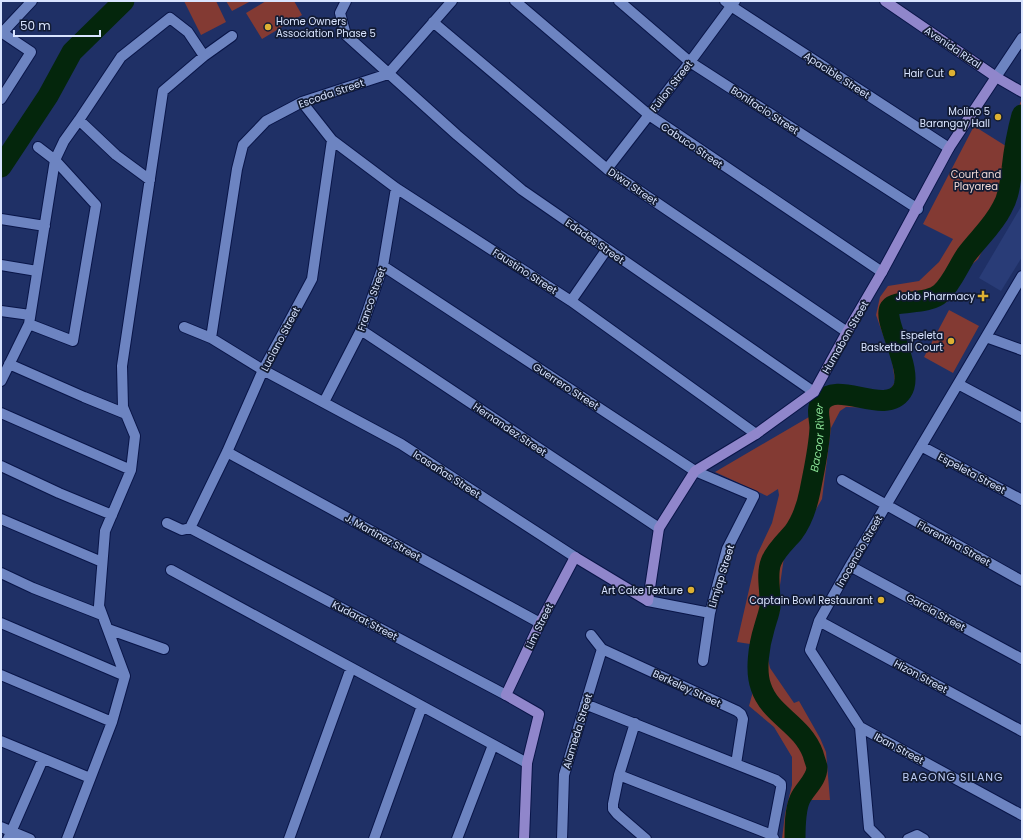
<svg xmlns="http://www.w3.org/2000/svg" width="1023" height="840" font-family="Poppins,sans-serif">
  <rect width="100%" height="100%" fill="#1f3066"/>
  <path fill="#293c77" d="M 1022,205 L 1022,257 L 1001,291 L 979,278 Z"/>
  <path fill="#833a33" d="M 184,1 L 216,1 L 226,22 L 201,35 Z
    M 226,1 L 251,1 L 232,11 Z
    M 266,1 L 294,1 L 302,15 L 262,39 L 246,13 Z
    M 1021,101 L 1022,101 L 1022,142 L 1015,188 L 1012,203 L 1004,218 L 992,232 L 978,259 L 968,268 L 947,302 L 938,305 L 908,305 L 900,307 L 894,317 L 912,382 L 912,390 L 908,399 L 890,407 L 879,408 L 846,407 L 840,411 L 831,428 L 822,499 L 808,523 L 784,557 L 780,585 L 780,610 L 772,636 L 767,655 L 770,668 L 794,703 L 799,701 L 820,738 L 826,752 L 830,800 L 801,800 L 799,821 L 799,830 L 804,839 L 782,839 L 785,814 L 792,785 L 792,757 L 774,727 L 749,706 L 755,684 L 749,659 L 750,644 L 737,642 L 757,555 L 772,523 L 779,495 L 778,489 L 767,496 L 715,472 L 809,417 L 823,389 L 842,386 L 889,392 L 895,382 L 892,360 L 876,315 L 880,297 L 888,286 L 919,281 L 939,262 L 953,239 L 923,224 L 974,126 L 1009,148 L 1005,174 L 1015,116 Z
    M 949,310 L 979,326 L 953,373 L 924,357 Z"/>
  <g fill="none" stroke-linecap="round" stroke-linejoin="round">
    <g stroke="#04260c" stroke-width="21">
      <path d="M 1,167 L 48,96 L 72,52 L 124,1"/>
      <path id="s1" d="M 795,839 C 795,827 795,810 800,799 C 805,788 817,780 817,767 C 816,763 814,758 813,754 C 802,724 770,715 761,687 C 755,671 759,645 764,629 C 766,621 769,614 770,607 C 771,592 766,575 771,562 C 775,551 786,541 793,533 C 802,521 807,506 810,491 C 814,470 819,449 820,428 C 820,419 816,410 821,402 C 837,379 885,417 902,391 C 915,371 882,320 890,308 C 896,299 927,306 941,293 C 952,283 958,267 966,255 C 978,239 993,226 1002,208 C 1009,196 1010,183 1012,169 C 1014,151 1017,133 1022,115"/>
    </g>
    <defs>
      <path id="street" d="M 346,1 L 340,13 L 346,35 L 457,135 L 522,190 L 814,392
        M 515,1 L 649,115 L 882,272
        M 619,1 L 690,62 L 918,209
        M 725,1 L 731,6 L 949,148
        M 433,22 L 607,169 L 847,332
        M 1,32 L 31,52 L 1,99
        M 2,33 L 32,1
        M 996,77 L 1022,38
        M 302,102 L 332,140 L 396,188 L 571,301 L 756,434
        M 79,120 L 116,155 L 150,180
        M 607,169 L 690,62 L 735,1
        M 1,219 L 45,226
        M 1,265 L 37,271
        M 383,266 L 695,471 L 754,496 L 727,549 L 710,613 L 703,661
        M 571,301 L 607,249
        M 1,311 L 30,315
        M 29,324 L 73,341 L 96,205 L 55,160 L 38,147
        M 184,327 L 211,338 L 263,370 L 401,444 L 575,557
        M 361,330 L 659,528
        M 986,337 L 1022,350
        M 211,338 L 237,169 L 243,145 L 266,121 L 302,102 L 388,74 L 452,1
        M 9,364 L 84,397 L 126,414
        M 1,381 L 29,324 L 55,160 L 64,141 L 79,120 L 121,57 L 170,18 L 188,32 L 204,56
        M 958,384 L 1022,418
        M 324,402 L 361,330 L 383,266 L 396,188
        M 1,413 L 131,470
        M 921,446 L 1022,500
        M 227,452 L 540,623
        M 1,466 L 59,493 L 112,515
        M 842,480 L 1022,581
        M 1,519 L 102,562
        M 167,523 L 182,530 L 190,528
        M 190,528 L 227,452 L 263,370 L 312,279 L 332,140
        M 190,528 L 506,695
        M 850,566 L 1022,659
        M 171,570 L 527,763
        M 1,573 L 33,588 L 102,615
        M 648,601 L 710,613
        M 819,621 L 1022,731
        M 1,623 L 125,676
        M 108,629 L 164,649
        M 591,635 L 602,649 L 737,711 L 741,714 L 743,719 L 736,764
        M 1,675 L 112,722
        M 585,704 L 776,780 L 781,784 L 781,788 L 772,835 L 774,839
        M 635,723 L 619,775 L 613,804 L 613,809 L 617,814 L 646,839
        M 860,727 L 1022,815
        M 1,741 L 90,778
        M 619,775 L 772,835
        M 1,827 L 30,839
        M 8,839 L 43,759
        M 67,839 L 112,722 L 125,676 L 99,606 L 105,531 L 131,470 L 135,436 L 123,407 L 122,366 L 163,91 L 204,56 L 232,36
        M 289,839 L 351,668
        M 374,839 L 422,706
        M 457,839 L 493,745
        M 562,839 L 564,775 L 602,649
        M 880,839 L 869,828 L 860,727 L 810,650 L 819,621 L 850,566 L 1022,276
        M 908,839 L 917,835 L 924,839"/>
      <path id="secondary" d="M 885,1 L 996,77 L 1022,92
        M 524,839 L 527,763 L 539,714 L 506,695 L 540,623 L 575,557 L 648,601 L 659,528 L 695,471 L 756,434 L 814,392 L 847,332 L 882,272 L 949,148 L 996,77"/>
    </defs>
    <use href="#street" stroke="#091548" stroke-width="12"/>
    <use href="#secondary" stroke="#091548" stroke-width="12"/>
    <use href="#street" stroke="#6d84c1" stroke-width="10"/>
    <use href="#secondary" stroke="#9086cb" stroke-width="10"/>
  </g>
  <g fill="#deb133" stroke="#121b33" stroke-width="1.5">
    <circle cx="268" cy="27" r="4"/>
    <circle cx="952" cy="73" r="4"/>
    <circle cx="998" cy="117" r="4"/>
    <path d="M981 290h4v4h4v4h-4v4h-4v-4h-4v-4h4z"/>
    <circle cx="951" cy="341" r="4"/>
    <circle cx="691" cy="590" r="4"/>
    <circle cx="881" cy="600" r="4"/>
  </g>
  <g text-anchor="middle" stroke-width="3.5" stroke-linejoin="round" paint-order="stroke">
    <g font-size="10" fill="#d9e4ff" stroke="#121b33" text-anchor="end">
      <text x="276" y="25" text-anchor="start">Home Owners<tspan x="276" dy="12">Association Phase 5</tspan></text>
      <text x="944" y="77">Hair Cut</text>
      <text x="990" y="115">Molino 5<tspan x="990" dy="12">Barangay Hall</tspan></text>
      <text x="975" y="300">Jobb Pharmacy</text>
      <text x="943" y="339">Espeleta<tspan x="943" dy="12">Basketball Court</tspan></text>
      <text x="683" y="594">Art Cake Texture</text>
      <text x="873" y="604">Captain Bowl Restaurant</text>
    </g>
    <g font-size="10" fill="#d9e4ff" stroke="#121b33">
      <text transform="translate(953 47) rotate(34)" y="4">Avenida Rizal</text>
      <text transform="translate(837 75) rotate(33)" y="4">Apacible Street</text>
      <text transform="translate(671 86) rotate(-52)" y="4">Fullon Street</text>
      <text transform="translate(331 93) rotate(-19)" y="4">Escoda Street</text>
      <text transform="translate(765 110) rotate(33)" y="4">Bonifacio Street</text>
      <text transform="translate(692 145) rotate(34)" y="4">Cabuco Street</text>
      <text transform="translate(633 186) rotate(34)" y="4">Diwa Street</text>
      <text transform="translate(595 241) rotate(35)" y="4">Edades Street</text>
      <text transform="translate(525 271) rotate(33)" y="4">Faustino Street</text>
      <text transform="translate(371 299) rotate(-71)" y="4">Franco Street</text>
      <text transform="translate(845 337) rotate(-60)" y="4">Humabon Street</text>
      <text transform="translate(280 339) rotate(-62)" y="4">Luciano Street</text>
      <text transform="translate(566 386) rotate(33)" y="4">Guerrero Street</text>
      <text transform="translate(510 429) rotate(34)" y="4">Hernandez Street</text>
      <text transform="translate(972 473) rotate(28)" y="4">Espeleta Street</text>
      <text transform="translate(447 474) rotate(33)" y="4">Icasañas Street</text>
      <text transform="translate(383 537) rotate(29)" y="4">J. Martinez Street</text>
      <text transform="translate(954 543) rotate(29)" y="4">Florentina Street</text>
      <text transform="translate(859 551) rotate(-60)" y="4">Inocencio Street</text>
      <text transform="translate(721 576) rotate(-73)" y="4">Limjap Street</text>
      <text transform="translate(936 612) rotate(29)" y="4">Garcia Street</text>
      <text transform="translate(365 620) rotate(28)" y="4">Kudarat Street</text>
      <text transform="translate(539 626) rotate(-64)" y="4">Lim Street</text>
      <text transform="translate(921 676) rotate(28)" y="4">Hizon Street</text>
      <text transform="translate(687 688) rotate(25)" y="4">Berkeley Street</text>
      <text transform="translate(577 731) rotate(-73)" y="4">Alameda Street</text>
      <text transform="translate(899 748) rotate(28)" y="4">Iban Street</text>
    </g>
    <g font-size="10" fill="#f0d8d5" stroke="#121b33">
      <text x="976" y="178">Court and<tspan x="976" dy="12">Playarea</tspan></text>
    </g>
    <g font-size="11" font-style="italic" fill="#87de93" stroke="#121b33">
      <text dy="4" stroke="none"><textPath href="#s1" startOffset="440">Bacoor River</textPath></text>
    </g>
    <g font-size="11" letter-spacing="1" fill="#becef6" stroke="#121b33">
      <text x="953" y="781">BAGONG SILANG</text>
    </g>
  </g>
  <rect width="1023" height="840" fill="none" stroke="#d9e4ff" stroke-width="4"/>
  <path d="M14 30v6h86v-6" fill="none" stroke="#d9e4ff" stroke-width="2"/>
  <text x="20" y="30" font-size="12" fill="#d9e4ff" stroke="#121b33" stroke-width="3" paint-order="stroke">50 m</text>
</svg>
